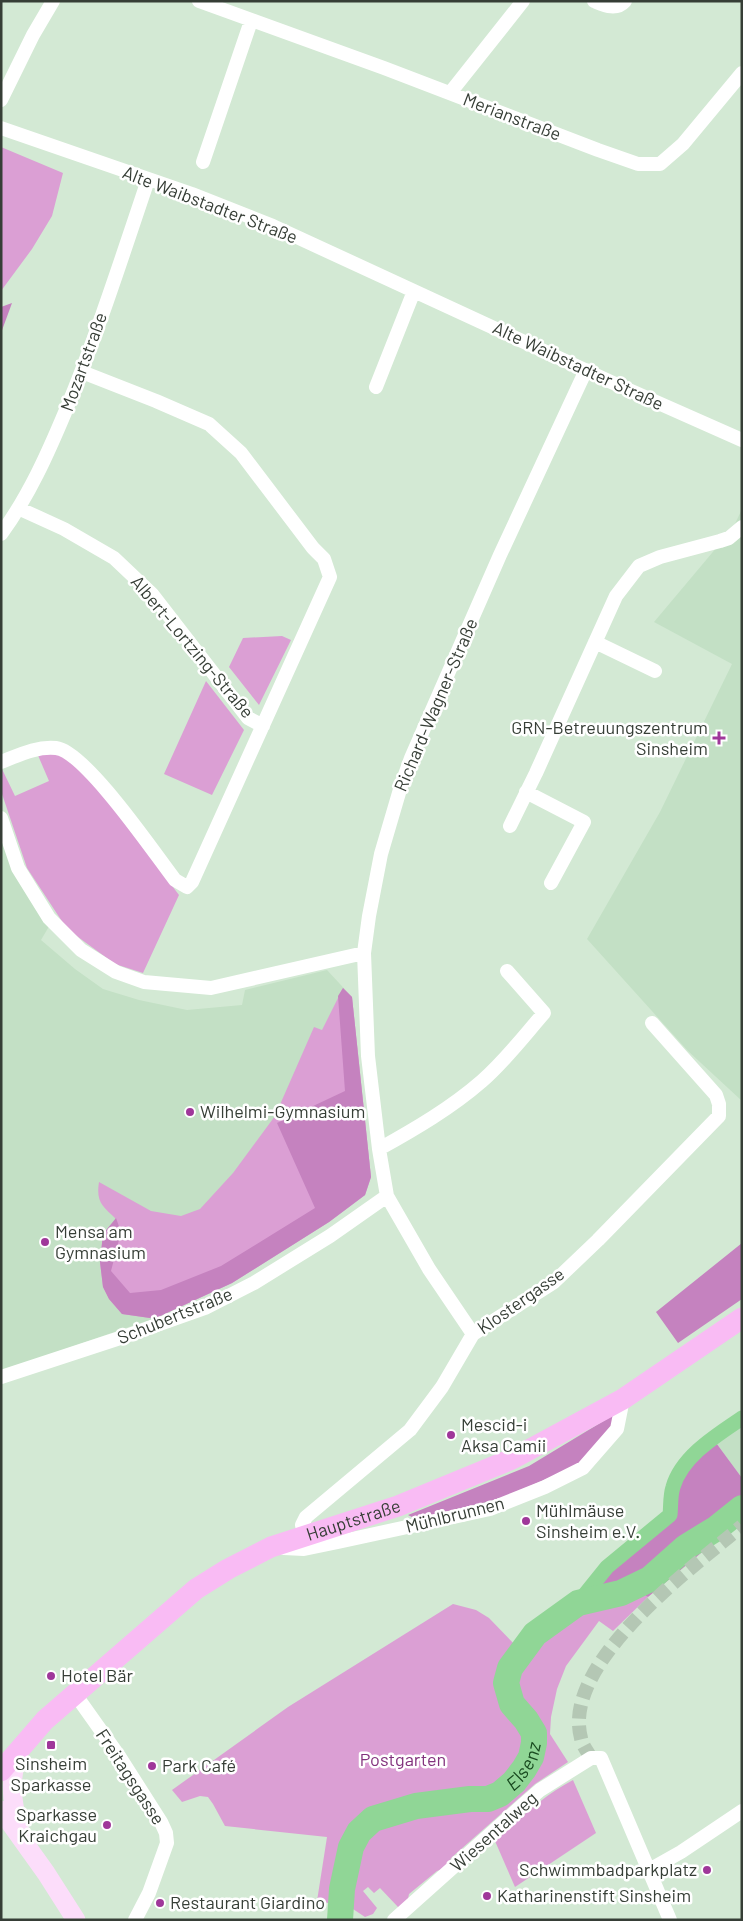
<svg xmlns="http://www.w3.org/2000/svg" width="743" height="1921" font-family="Barlow,sans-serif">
  <rect width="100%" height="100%" fill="#d3e9d4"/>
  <path fill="#c3e0c5" d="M 742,509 L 742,1101 L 688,1051 L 587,939 L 660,812 L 732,664 L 654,622 L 733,528 Z
    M 1,833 L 51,923 L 41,940 L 75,969 L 103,989 L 139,1000 L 187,1010 L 242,1005 L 245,990 L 327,970 L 352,997 L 371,1177 L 365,1195 L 329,1222 L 232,1283 L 158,1317 L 1,1371 Z
    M 742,1415 L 742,1478 L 711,1436 Z"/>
  <path fill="#db9fd4" d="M 1,147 L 63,173 L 52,216 L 32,249 L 1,291 Z
    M 282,636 L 291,640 L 259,705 L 229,667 L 243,638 Z
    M 206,681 L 244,730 L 212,795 L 164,774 Z
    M 37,753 L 56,753 L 85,771 L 179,895 L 143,973 L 115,964 L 67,929 L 27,868 L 1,791 L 1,771 L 2,769 L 15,796 L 49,781 Z
    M 343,988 L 352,997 L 371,1177 L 365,1195 L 329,1222 L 232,1283 L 158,1317 L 150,1318 L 122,1314 L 109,1299 L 103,1287 L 100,1262 L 103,1234 L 116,1219 C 102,1206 96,1202 99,1182 L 151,1211 L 181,1216 L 200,1209 L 233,1173 L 275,1116 L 314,1027 L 322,1030 Z
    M 635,1589 L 648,1597 L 613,1631 L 599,1621 L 566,1666 L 557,1689 L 551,1717 L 550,1734 L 568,1762 L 535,1784 L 451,1858 L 449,1863 L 443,1869 L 437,1871 L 409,1894 L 408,1899 L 401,1907 L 398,1907 L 380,1888 L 374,1893 L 368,1887 L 363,1891 L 377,1908 L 373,1914 L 365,1917 L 350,1907 L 317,1901 L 327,1837 L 225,1826 L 213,1804 L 208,1797 L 200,1796 L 182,1802 L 172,1790 L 288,1707 L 453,1604 L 476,1610 L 489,1618 L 519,1649 L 537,1622 L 574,1605 L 582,1607 Z
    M 573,1780 L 596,1833 L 515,1887 L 495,1841 C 519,1819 544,1795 573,1780 Z"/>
  <path fill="#c582bf" d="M 12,303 L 1,333 L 1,307 Z
    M 343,988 L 352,997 L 371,1177 L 365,1195 L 329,1222 L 232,1283 L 158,1317 L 150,1318 L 122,1314 L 109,1299 L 103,1287 L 100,1262 L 103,1234 L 116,1218 L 121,1232 L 111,1271 L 130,1293 L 161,1290 L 221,1266 L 315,1208 L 277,1123 L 345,1091 L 338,996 Z
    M 742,1243 L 742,1299 L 678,1343 L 656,1312 Z
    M 615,1414 L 614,1428 L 578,1465 L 505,1497 L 418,1520 L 408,1515 L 529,1466 Z
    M 711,1436 L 742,1478 L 742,1519 L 648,1597 L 635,1589 L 582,1607 L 574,1605 L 602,1566 L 671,1508 L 669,1487 L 685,1460 Z"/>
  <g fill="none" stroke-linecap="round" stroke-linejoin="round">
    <path stroke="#90d696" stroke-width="15" d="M 578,1603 L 607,1567 L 670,1515 C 671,1506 670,1496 673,1487 C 682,1456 717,1435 742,1418"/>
    <path stroke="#90d696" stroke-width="26" id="s1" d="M 340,1920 L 342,1889 L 351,1847 L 359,1832 L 373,1819 L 416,1806 L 470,1799 L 488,1799 L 500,1794 L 514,1782 L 524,1769 L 531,1757 L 534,1743 L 534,1733 L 526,1720 L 512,1704 L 506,1683 L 510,1668 L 535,1634 L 578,1603 L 621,1593 L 650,1579 L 686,1547 L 717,1528 L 742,1508"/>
    <path stroke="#b4c7b4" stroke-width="14" stroke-dasharray="14 7" stroke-linecap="butt" d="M 591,1758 C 588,1752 582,1745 581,1738 C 561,1663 692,1568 742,1526"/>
    <path stroke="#fff" stroke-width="14" d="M 199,1 L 384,68 L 598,150 L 638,164 L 660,164 L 683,144 L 742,73
      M 594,1 C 604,5 616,11 625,1
      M 450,93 L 523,1
      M 1,100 L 33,35 L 53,1
      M 1,128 L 192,194 L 273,226 L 611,382 L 742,440
      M 203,162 L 251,21
      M 376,387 L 414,291
      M 20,509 L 64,529 L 114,558 L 152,594 L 248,718 L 263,726
      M 1,534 C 29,496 48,453 66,410 C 97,335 122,257 148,180
      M 595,642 L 655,671
      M 1,762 C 19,755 37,746 56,748 C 85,751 155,854 175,880 L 187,887 L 192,882 L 330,577 L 324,559 L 313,548 L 241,453 L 209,424 L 156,401 L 82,372
      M 526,792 L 584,822 L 551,883
      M 1,818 L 18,868 L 49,918 L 81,950 L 116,972 L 144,982 L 211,988 L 364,953
      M 510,826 L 536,773 L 616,596 L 639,566 L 660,557 L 720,541 L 729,538 L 742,527
      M 379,1149 C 415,1129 451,1108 482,1081 C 505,1061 524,1036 544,1013 L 507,971
      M 473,1334 L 429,1269 L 387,1196 L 379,1149 L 368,1056 L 364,953 L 369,916 L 381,854 L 401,786 L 411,758 L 500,555 L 586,370
      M 1,1377 L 126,1336 L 205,1308 L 254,1283 L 330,1236 L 387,1196
      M 304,1535 L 302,1525 L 306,1517 L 410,1430 L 442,1387 L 473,1334 L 554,1282 L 598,1240 L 719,1116 L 719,1104 L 716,1095 L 652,1023
      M 284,1548 L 304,1549 L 338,1542 L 490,1509 L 545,1487 L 583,1468 L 617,1429 L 623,1399
      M 75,1694 L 119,1756 L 161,1822 L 166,1833 L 167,1843 L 149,1893 L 135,1920
      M 649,1870 L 681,1852 L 742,1811
      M 394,1920 L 525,1803 L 540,1790 L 591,1758 L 601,1758 L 670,1920"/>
    <path stroke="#fcddfa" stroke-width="19" d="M 19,1752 C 9,1780 11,1798 19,1827
      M 1,1810 L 46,1873 L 76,1920"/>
    <path stroke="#f9bbf4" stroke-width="21" id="s2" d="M 1,1771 L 45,1720 L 196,1589 L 228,1569 L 271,1547 L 398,1506 L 512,1459 L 623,1399 L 742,1318"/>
  </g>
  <g fill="#9f379a" stroke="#fff" stroke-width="2">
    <path d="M716.5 730.5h5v5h5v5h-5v5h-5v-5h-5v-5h5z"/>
    <circle cx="190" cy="1112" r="5"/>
    <circle cx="45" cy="1242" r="5"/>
    <circle cx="451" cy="1435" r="5"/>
    <circle cx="526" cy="1521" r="5"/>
    <circle cx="51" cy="1676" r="5"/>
    <rect x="46" y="1740" width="10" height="10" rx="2.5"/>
    <circle cx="152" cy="1766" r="5"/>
    <circle cx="107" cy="1825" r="5"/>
    <circle cx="707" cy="1870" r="5"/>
    <circle cx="487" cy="1896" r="5"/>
    <circle cx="160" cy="1903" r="5"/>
  </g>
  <g text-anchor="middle" stroke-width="5" stroke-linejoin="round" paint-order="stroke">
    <g font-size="18" fill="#363e36" stroke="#fff">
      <text transform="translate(512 117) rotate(21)" y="6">Merianstraße</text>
      <text transform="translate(210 205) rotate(21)" y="6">Alte Waibstadter Straße</text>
      <text transform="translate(84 362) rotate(-70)" y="6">Mozartstraße</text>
      <text transform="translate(578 366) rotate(25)" y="6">Alte Waibstadter Straße</text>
      <text transform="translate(192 647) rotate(50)" y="6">Albert-Lortzing-Straße</text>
      <text transform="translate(436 705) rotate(-67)" y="6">Richard-Wagner-Straße</text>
      <text transform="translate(521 1301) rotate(-35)" y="6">Klostergasse</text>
      <text transform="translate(175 1316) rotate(-22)" y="6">Schubertstraße</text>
      <text transform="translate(455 1515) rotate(-14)" y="6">Mühlbrunnen</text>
      <text dy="6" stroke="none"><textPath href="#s2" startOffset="440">Hauptstraße</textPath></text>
      <text transform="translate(130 1777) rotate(57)" y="6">Freitagsgasse</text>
      <text transform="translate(494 1832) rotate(-42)" y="6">Wiesentalweg</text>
    </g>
    <g font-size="18" fill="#363e36" stroke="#fff" text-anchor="start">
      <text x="708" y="734" text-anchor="end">GRN-Betreuungszentrum<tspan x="708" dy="21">Sinsheim</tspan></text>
      <text x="200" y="1118">Wilhelmi-Gymnasium</text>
      <text x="55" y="1238">Mensa am<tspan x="55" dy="21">Gymnasium</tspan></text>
      <text x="461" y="1431">Mescid-i<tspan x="461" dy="21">Aksa Camii</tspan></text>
      <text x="536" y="1517">Mühlmäuse<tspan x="536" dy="21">Sinsheim e.V.</tspan></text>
      <text x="61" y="1682">Hotel Bär</text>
      <text x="51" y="1770" text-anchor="middle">Sinsheim<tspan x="51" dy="21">Sparkasse</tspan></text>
      <text x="162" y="1772">Park Café</text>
      <text x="97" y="1821" text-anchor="end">Sparkasse<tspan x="97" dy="21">Kraichgau</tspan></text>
      <text x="697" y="1876" text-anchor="end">Schwimmbadparkplatz</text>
      <text x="497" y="1902">Katharinenstift Sinsheim</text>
      <text x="170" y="1909">Restaurant Giardino</text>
    </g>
    <g font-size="18" fill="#82327d" stroke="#fff">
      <text x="403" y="1766">Postgarten</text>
    </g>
    <g font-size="19" font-style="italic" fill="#17481e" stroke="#fff">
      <text dy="7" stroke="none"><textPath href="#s1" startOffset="278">Elsenz</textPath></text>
    </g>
  </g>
  <rect width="743" height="1921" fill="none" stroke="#363e36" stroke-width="5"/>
</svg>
